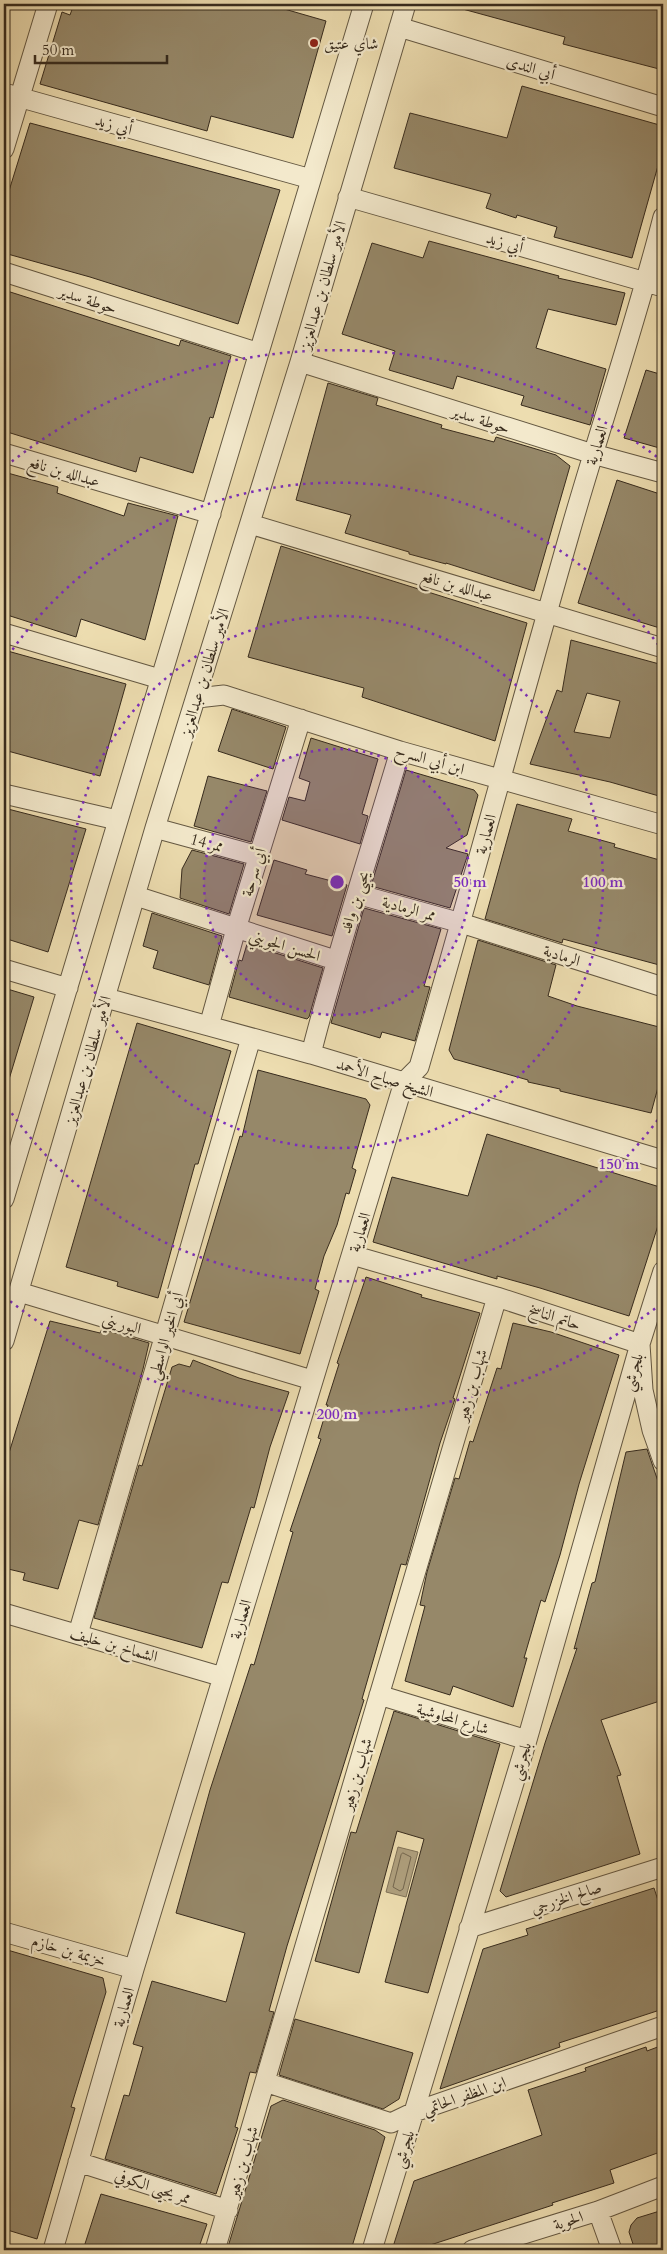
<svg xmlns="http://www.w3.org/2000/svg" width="667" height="2254" font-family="Cardo,Amiri,serif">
  <rect width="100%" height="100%" fill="#edddb0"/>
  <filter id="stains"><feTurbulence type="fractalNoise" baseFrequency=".004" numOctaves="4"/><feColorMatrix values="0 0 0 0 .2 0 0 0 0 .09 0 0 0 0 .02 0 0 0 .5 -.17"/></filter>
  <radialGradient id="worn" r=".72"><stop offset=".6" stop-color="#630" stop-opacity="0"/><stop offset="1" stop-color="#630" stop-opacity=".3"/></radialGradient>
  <path fill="#afa07e" stroke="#7f7157" d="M 398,1847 L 418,1852 L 406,1897 L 386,1892 Z"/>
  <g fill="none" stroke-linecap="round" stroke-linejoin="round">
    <path stroke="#73664e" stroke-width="1" d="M 403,1853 L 411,1857 L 403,1889 L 400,1891 L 393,1887 L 401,1855 Z"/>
  </g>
  <path fill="#968869" stroke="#372b1d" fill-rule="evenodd" d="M 74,4 L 267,4 L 326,21 L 293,138 L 211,116 L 207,131 L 40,84 L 62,12 L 70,15 Z
    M 459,4 L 663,4 L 663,70 L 563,44 L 565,37 L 459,8 Z
    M 522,86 L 663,126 L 663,148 L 632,258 L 554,237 L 557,227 L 517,215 L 516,218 L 486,208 L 491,194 L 394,168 L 410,113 L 507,138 Z
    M 30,123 L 280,190 L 238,324 L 90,277 L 4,253 L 4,207 Z
    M 429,241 L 559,276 L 558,278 L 625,293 L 616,325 L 548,309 L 536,348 L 606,369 L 590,425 L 521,405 L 524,396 L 457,376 L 453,389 L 389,370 L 395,351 L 342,334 L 372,243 L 423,258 Z
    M 4,290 L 179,346 L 181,340 L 231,356 L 213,418 L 210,417 L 193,473 L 140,457 L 136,472 L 4,431 Z
    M 646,370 L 663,375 L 663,449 L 624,438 Z
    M 328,383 L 378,398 L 376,405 L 442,425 L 441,428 L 494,442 L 496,437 L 556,455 L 570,466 L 534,591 L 446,563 L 446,564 L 409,554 L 409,552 L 345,533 L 351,515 L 296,500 Z
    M 4,472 L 58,487 L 57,493 L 124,516 L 128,503 L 178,516 L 145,640 L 81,619 L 76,637 L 4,614 Z
    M 617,480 L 663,495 L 663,629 L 578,603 Z
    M 281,546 L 527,623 L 495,741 L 362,697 L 364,688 L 248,657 Z
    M 571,640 L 663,665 L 663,755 L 658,755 L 659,796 L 610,782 L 530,764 L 557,690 L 562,692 ZM 587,693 L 620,701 L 610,738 L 574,732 Z
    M 4,650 L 126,684 L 100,776 L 4,750 Z
    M 232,709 L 286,727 L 273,769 L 218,751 Z
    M 311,738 L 378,759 L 362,814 L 368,816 L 360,844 L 282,820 L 289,797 L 305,801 L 310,782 L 299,778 Z
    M 406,770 L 474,790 L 478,795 L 467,835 L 446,848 L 468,854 L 450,908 L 371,886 Z
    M 208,776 L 267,791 L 251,842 L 194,826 Z
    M 517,804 L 572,819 L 568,831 L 615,844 L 614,847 L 663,861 L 663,966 L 563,939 L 562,943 L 485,919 Z
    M 4,808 L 86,829 L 48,952 L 4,938 Z
    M 192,850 L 244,864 L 229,914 L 180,898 L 182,869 Z
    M 274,860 L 307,870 L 305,874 L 347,885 L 332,936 L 257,915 Z
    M 364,908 L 441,929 L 424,986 L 430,987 L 415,1041 L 382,1032 L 380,1038 L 331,1023 Z
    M 152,913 L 222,936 L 209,985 L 153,968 L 158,951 L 143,946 Z
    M 478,940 L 556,965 L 548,996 L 577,1006 L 663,1028 L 663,1069 L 651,1113 L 560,1091 L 560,1089 L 528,1082 L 528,1080 L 454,1059 L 449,1050 Z
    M 247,944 L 323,968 L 309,1017 L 307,1019 L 229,997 L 239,960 L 242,961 Z
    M 4,988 L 34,997 L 7,1086 L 4,1086 Z
    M 137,1023 L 231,1051 L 198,1164 L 195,1164 L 158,1298 L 117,1286 L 118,1282 L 66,1267 Z
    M 258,1070 L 366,1099 L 370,1105 L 352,1168 L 356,1170 L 349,1194 L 346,1193 L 337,1225 L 324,1256 L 315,1289 L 319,1291 L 300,1354 L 184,1322 L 240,1136 L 242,1137 Z
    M 487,1134 L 663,1188 L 663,1210 L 629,1316 L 540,1288 L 497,1276 L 497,1279 L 373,1242 L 392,1177 L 468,1196 Z
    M 366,1277 L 422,1295 L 421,1297 L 480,1313 L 453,1398 L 455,1399 L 440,1443 L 406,1565 L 401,1564 L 362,1699 L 364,1700 L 287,1946 L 269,2011 L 274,2012 L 256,2073 L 250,2072 L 235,2127 L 238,2128 L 216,2194 L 105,2159 L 124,2095 L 129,2096 L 143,2047 L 133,2044 L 152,1981 L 226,2002 L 245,1933 L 176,1913 L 210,1790 L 251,1664 L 254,1665 L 293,1532 L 290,1531 L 321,1439 L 318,1438 L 328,1405 L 326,1405 L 339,1364 L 337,1363 Z
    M 50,1321 L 100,1333 L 102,1329 L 149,1343 L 143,1369 L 98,1525 L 79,1520 L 58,1589 L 23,1580 L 25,1573 L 4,1568 L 4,1469 Z
    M 513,1323 L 551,1332 L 619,1355 L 579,1484 L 560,1555 L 545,1602 L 541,1600 L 524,1658 L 527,1658 L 513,1707 L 453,1686 L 450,1695 L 405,1681 L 425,1606 L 420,1605 L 427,1572 L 455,1478 L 459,1479 L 470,1441 L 473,1442 L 497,1368 L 501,1369 Z
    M 193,1360 L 239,1378 L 289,1392 L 270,1447 L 254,1508 L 251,1507 L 228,1583 L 222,1582 L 202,1648 L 94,1618 L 139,1465 L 142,1466 L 172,1367 L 179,1364 L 190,1367 Z
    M 647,1449 L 663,1496 L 663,1700 L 601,1720 L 621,1775 L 617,1776 L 640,1854 L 506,1897 L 500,1891 L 545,1743 L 577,1648 L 574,1649 L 592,1583 L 595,1582 L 626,1452 Z
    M 394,1711 L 500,1744 L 428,1993 L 385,1982 L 424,1839 L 397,1831 L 359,1973 L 315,1961 L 351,1832 L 356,1833 Z
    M 654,1888 L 663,1916 L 663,2009 L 559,2043 L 560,2047 L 440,2089 L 483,1949 L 528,1935 L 526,1929 Z
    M 4,1949 L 103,1978 L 106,1992 L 71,2107 L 75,2108 L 37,2239 L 4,2229 Z
    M 295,2019 L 413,2053 L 399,2099 L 383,2109 L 279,2075 Z
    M 663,2045 L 663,2151 L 610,2170 L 614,2183 L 552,2203 L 553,2205 L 415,2250 L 392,2250 L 414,2181 L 542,2135 L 528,2090 L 586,2071 L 585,2068 L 646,2047 L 647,2051 Z
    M 283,2100 L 375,2130 L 385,2137 L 351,2250 L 227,2250 L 271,2106 Z
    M 101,2194 L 207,2224 L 198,2250 L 83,2250 Z
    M 663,2210 L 663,2250 L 635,2250 L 629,2232 L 631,2225 L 637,2218 Z"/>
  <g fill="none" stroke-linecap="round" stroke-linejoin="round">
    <defs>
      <path id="minor" d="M 399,27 L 663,107
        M 4,93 L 311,179
        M 4,149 L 48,4
        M 348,197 L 663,287
        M 4,272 L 259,353
        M 300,362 L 593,454 L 663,473
        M 4,453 L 211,514
        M 250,524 L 663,648
        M 4,633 L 160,679
        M 197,698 L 224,695 L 400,751 L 663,825
        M 4,794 L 117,820
        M 155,828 L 258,856
        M 357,894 L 461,923 L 663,987
        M 136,896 L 335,960
        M 4,969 L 68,988
        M 106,998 L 311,1054 L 663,1160
        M 209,1026 L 236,929 L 301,719
        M 311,1054 C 337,952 370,852 400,751
        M 4,1199 L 364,4
        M 352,1255 L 497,1297 L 640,1344 L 643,1390 L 652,1430 L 663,1461
        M 19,1292 L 312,1380
        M 4,1341 L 155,828 L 300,362 L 406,4
        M 4,1613 L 223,1677
        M 78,1634 L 251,1038
        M 379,1695 L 527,1740
        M 469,1928 L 663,1867
        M 4,1932 L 134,1969
        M 265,2082 L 391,2123 L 414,2112 L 663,2026
        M 78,2162 L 228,2210
        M 598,2211 L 612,2250
        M 53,2250 L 134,1969 L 404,1082 L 419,1067 C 471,889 519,710 570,532 C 600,427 636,323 663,217
        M 215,2250 L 497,1297
        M 372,2250 L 527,1740 L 640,1344 L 663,1271
        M 472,2250 L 598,2211 L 663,2186"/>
    </defs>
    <use href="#minor" stroke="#645842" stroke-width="21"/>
    <use href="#minor" stroke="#f3e9cc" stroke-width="19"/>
  </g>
  <circle cx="337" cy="882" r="133" fill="#7b2cbf" fill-opacity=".12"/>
  <g fill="none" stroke="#7b2cbf" stroke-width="2.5" stroke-dasharray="2.5 5">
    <circle cx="337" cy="882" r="133"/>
    <circle cx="337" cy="882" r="266"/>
    <path d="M662 1114A399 399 0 0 1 4 1102M4 662A399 399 0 0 1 662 650"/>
    <path d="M661 1304A532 532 0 0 1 6 1298M6 466A532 532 0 0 1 661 460"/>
  </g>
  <circle fill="#8f2418" stroke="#f3e9cc" stroke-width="2" cx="314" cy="43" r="5"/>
  <g text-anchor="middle" stroke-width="4.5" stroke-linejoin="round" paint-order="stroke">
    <g font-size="16" fill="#372b1d" stroke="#f3e9cc" text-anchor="start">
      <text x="324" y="49">شاي عتيق</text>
    </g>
    <g font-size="16" fill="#372b1d" stroke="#f3e9cc">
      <text transform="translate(531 67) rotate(17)" y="6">أبي الندى</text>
      <text transform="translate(114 124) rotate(16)" y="6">أبي زيد</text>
      <text transform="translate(505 242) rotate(16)" y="6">أبي زيد</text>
      <text transform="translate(322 285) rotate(-74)" y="6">الأمير سلطان بن عبدالعزيز</text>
      <text transform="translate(88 299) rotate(18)" y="6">حوطة سدير</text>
      <text transform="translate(481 419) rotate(18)" y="6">حوطة سدير</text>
      <text transform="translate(596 445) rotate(-73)" y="6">العمارية</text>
      <text transform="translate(64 471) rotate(16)" y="6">عبدالله بن نافع</text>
      <text transform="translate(457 585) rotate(16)" y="6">عبدالله بن نافع</text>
      <text transform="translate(204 672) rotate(-73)" y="6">الأمير سلطان بن عبدالعزيز</text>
      <text transform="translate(430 759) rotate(16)" y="6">ابن أبي السرح</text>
      <text transform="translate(485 834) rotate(-75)" y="6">العمارية</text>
      <text transform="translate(207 842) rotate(15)" y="6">ممر 14</text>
      <text transform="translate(253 872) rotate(-73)" y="6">أبي سرحة</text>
      <text transform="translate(354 902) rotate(-72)" y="6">يحيى بن وافد</text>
      <text transform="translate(409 908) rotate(16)" y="6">ممر الرمادية</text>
      <text transform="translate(285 945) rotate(17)" y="6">الحسن الجويني</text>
      <text transform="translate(562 955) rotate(18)" y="6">الرمادية</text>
      <text transform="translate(87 1060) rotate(-74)" y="6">الأمير سلطان بن عبدالعزيز</text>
      <text transform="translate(385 1077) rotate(17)" y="6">الشيخ صباح الأحمد</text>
      <text transform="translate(359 1232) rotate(-73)" y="6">العمارية</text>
      <text transform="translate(555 1316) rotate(18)" y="6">حاتم الناسخ</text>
      <text transform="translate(122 1323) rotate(16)" y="6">البوريني</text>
      <text transform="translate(165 1336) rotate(-74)" y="6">أبي الخير الواسطي</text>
      <text transform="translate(632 1372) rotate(-74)" y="6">بلجرشي</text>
      <text transform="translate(471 1385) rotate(-74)" y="6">شهاب بن زهير</text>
      <text transform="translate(240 1619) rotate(-73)" y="6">العمارية</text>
      <text transform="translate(114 1644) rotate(16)" y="6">الشماخ بن خليف</text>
      <text transform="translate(453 1718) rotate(17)" y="6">شارع المحاوشية</text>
      <text transform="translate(520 1761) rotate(-73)" y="6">بلجرشي</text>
      <text transform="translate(356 1774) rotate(-74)" y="6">شهاب بن زهير</text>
      <text transform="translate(566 1897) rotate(-18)" y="6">صالح الخزرجي</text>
      <text transform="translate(69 1950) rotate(16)" y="6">خزيمة بن خازم</text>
      <text transform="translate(123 2007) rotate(-74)" y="6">العمارية</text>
      <text transform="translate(464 2095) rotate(-19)" y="6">ابن المظفر الحاتمي</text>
      <text transform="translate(403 2149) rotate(-73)" y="6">بلجرشي</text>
      <text transform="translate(242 2162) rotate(-74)" y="6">شهاب بن زهير</text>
      <text transform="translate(153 2186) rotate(18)" y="6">ممر يحيى الكوفي</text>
      <text transform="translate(568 2220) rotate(-18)" y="6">الحوية</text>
    </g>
  </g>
  <circle cx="337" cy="882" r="8" fill="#7b2cbf" stroke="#f3e9cc" stroke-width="2.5"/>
  <g font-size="15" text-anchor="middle" font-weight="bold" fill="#7b2cbf" stroke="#f3e9cc" stroke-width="4.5" stroke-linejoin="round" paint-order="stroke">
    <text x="470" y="887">50 m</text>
    <text x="603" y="887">100 m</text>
    <text x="619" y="1169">150 m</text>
    <text x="337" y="1419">200 m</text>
  </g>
  <rect width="667" height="2254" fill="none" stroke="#edddb0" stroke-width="20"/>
  <rect x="5" y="5" width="657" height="2244" fill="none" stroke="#372b1d" stroke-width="2.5"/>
  <rect x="10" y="10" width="647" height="2234" fill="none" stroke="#372b1d"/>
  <path d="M35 55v8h132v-8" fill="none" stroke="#372b1d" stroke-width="2.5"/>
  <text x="42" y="55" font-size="15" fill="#372b1d" stroke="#f3e9cc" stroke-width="4" paint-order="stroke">50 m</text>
  <rect width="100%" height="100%" filter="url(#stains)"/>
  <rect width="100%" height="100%" fill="url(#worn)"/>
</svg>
